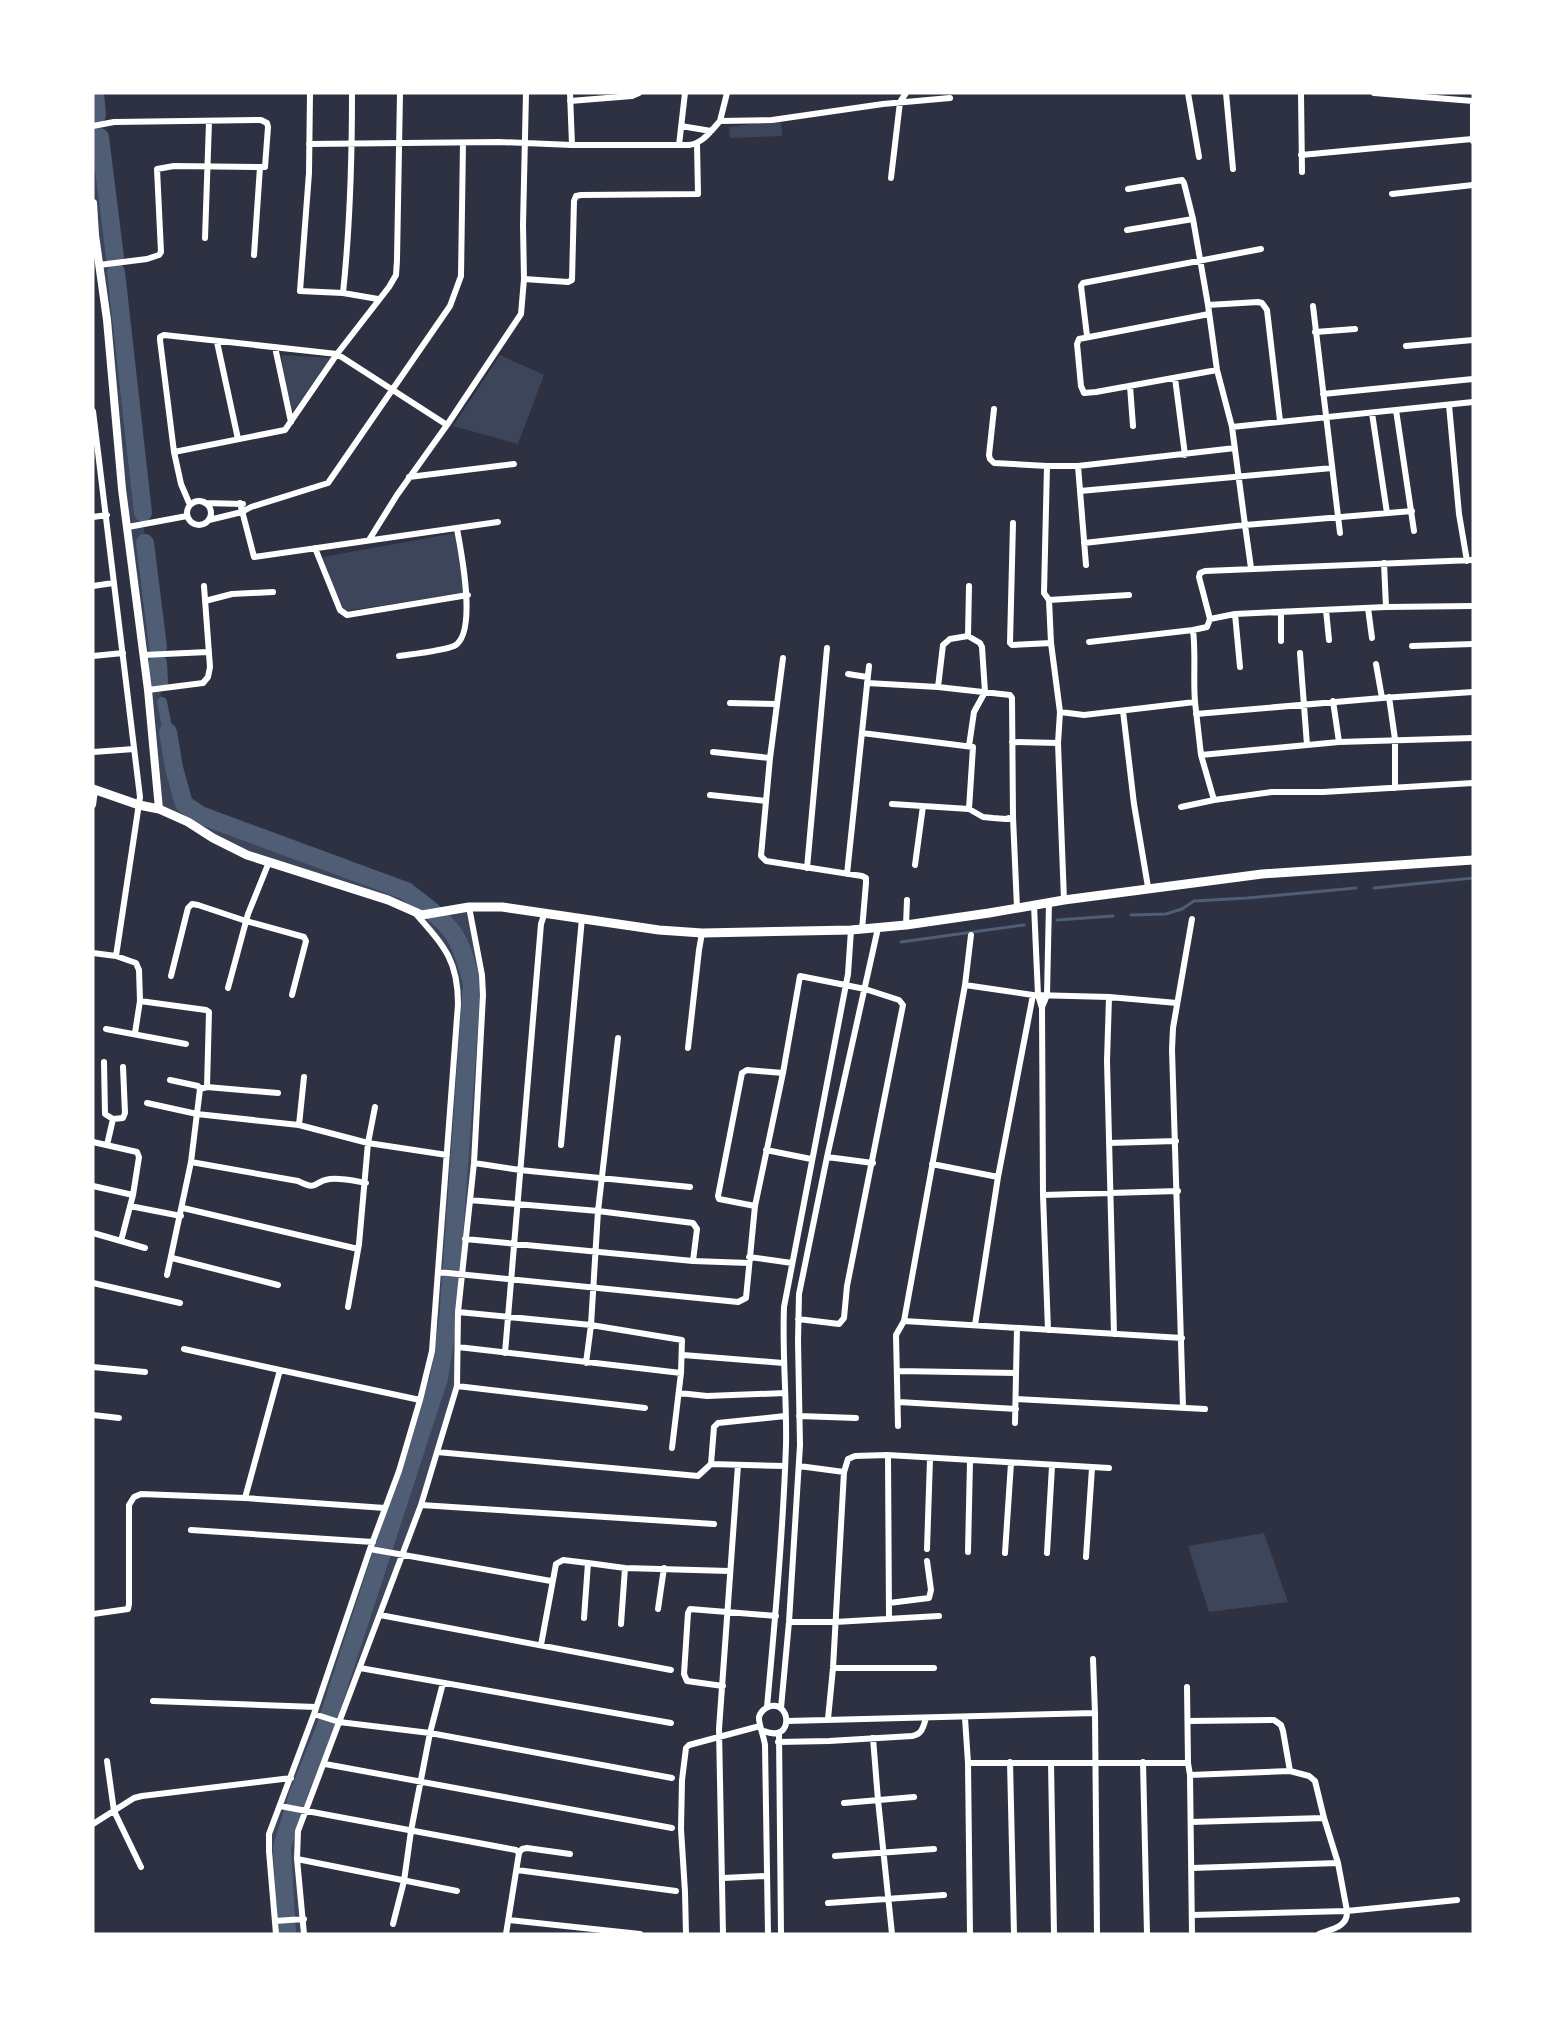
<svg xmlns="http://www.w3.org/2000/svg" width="1566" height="2027" font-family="Roboto,sans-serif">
  <rect width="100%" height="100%" fill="#2d3142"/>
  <path fill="#3c4559" d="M 93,93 L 95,93 L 143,513 L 145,545 L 158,647 L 160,688 L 174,768 L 184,804 L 200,815 L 406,891 L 432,913 L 469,907 L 482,975 L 474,1163 L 454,1386 L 419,1505 L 295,1842 L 294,1860 L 303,1934 L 276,1934 L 269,1834 L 399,1471 L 432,1351 L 458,1004 L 453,965 L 416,913 L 269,862 L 159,809 L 93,203 Z
    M 781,120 L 782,136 L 730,138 L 729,127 Z
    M 281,355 L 332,358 L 290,415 Z
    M 500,355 L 544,375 L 518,444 L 453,426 Z
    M 455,533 L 464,593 L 345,611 L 336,595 L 323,557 Z
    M 1264,1533 L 1288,1602 L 1209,1612 L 1188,1546 Z"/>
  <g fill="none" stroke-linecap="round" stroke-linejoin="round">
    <path stroke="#4f5d75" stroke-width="3" d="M 1374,888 L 1473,878
      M 1131,915 L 1166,914 L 1182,909 L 1194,901 L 1247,898 L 1356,888
      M 1057,920 L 1113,916
      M 901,942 L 1024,925"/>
    <path stroke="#4f5d75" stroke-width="10" d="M 162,702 L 168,732"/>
    <path stroke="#4f5d75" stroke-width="18" d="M 95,93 L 97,115
      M 100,137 L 115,257
      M 116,272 L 143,513
      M 145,543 L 158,647
      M 158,663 L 159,682
      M 168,732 L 174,768 L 184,804 L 200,815 L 406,891 C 422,903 441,917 453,933 C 463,947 467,967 472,983 L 448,1320 L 439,1378 L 325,1728 L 298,1795 L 282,1847 L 287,1934"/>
    <path stroke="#fff" stroke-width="6" d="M 310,93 L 309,173 L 300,291 L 343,293 L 378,299
      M 400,93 L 397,260 L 396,275 L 389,287 L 337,354 L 285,430 L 174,452 L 160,340 L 160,337 L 164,335 L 337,354 L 447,425
      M 570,93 L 572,145
      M 1188,93 L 1199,157
      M 1226,93 L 1233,169
      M 1301,93 L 1302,172
      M 1374,93 L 1473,101
      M 570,101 L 632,96 L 639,93
      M 1473,103 L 1473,141
      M 720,121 L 727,93
      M 93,126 L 114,122 L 261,120 L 267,123 L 268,127 L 265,167 L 174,166 L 157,169 L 161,252 L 159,255 L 147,259 L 99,265
      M 681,126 L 711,131
      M 309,144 L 499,142 L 572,145 L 689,145 C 703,143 710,132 720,121 L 772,120 L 883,104 L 950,98
      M 679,145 L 685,93
      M 1301,155 L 1472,139
      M 891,178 L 900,102 L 906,93
      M 1128,189 L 1182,180 L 1184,183 L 1193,219 L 1208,305 L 1217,370 L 1232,427 L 1473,402
      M 1392,194 L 1473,185
      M 1127,230 L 1193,219
      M 205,238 L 209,122
      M 254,255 L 260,167
      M 524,279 L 568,282 L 572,280 L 574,201 L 576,196 L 581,195 L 698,194 L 697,144
      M 343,293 C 350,227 352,160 352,93
      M 1208,305 L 1258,302 L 1262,303 L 1267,310 L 1280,421
      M 1313,306 L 1340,533
      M 1209,314 L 1079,339 L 1077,344 L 1081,386 L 1084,393 L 1096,392 L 1217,370
      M 1315,332 L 1355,329
      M 1087,336 L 1081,286 L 1083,283 L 1261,249
      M 217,342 L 238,439
      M 1406,346 L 1473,340
      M 275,347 L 291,422
      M 1175,378 L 1185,455
      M 1130,386 L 1133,426
      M 1323,394 L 1473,379
      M 1449,405 L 1459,514 L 1467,561
      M 994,409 L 989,455 L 990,459 L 994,463 L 1047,466 L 1078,466 L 1086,565
      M 1396,410 L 1414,531
      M 93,411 L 140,797 L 116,956
      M 1372,413 L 1387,513
      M 1232,427 L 1245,525 L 1412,511
      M 174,452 L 181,484 L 190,505
      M 1047,466 L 1044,593 L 1049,600 L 1051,643 L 1060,712 L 1058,743 L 1064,900
      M 1078,466 L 1235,448
      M 409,477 L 514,464
      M 1080,491 L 1332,468
      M187 513a12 12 0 1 1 24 0a12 12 0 1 1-24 0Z
      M 205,503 L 243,504
      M 240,503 L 254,557 L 498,522
      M 93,517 L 107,515
      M 209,520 L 242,512 L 251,507 L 328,483 L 450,306 L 461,276 L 463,143
      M 1013,523 L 1010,643 L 1012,645 L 1051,643
      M 128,527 L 187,516
      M 369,540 L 397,495 L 447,425 L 521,314 L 524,279 L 523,225 L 526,93
      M 1084,543 L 1245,525 L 1251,568
      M 315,548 L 340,610 L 347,615 L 468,595
      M 1384,563 L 1386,607
      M 93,586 L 113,583
      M 1049,600 L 1129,595
      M 205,601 L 232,594 L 273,592
      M 1368,608 L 1372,638
      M 1326,610 L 1329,640
      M 1281,612 L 1281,641
      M 1235,614 L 1240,667
      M 1210,619 L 1199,577 L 1200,573 L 1205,571 L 1473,560
      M 1089,642 L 1193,630 L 1207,627 L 1210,619 L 1235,614 L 1386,607 L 1473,606
      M 1412,646 L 1473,644
      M 1300,653 L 1307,745
      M 143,655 L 208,652
      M 93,656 L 123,653
      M 399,656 C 413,654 442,651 454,646 C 478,634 461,551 457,529
      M 783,658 L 770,758 L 761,856 L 766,861 L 862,876 L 866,878 L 866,883 L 862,930
      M 1376,664 L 1382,698
      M 848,674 L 867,677
      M 867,683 L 938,687 L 1010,695 L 1012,698 L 1013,817 L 1017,908
      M 938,687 L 943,645 L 950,639 L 968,636
      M 148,690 L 203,683 L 208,677 L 210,667 L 204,586
      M 1389,697 L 1395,739 L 1395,788
      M 1333,701 L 1339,742
      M 1195,702 L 1201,755 L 1214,800 L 1272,792 L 1323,792 L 1473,783
      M 730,703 L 776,704
      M 1123,711 L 1134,804 L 1148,887
      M 1060,712 L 1084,715 L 1195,702 C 1193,678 1196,654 1193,630
      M 1196,714 L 1382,698 L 1473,692
      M 862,733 L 973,747 L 969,809
      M 1012,742 L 1058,743
      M 969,746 L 974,712 L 985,692 L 982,647 L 980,643 L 968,636 L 969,586
      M 93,752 L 134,749
      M 713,752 L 770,758
      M 1201,755 L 1339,742 L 1473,738
      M 710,795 L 766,801
      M 892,804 L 969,809 L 983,817 L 993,818 L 1006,819 L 1013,817
      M 93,805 L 95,790
      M 1181,807 L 1214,800
      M 915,865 L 923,806
      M 807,868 L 827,648
      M 847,874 L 869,666
      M 1034,905 L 1038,995 L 1042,1008 L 1043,1195 L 1048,1330
      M 906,925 L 907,900
      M 93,953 L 116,956 L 136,963 L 139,970 L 140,1001 L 206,1010 L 209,1012 L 207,1087
      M 171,976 L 188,908 L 192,904 L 198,905 L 246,921 L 304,937 L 306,941 L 292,995
      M 965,985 L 1033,995 L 1109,997 L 1177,1003
      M 228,988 L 248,914 L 269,862
      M 1109,997 L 1107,1061 L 1114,1334
      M 1042,1007 L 1047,995 L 1049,902
      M 106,1029 L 186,1044
      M 135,1033 L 140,1001
      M 688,1048 L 699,950 L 702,933
      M 104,1062 L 105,1114 L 113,1119 L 123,1118 L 125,1113 L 123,1067
      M 170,1080 L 198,1086 L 200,1089
      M 147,1103 L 197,1114 L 299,1125 L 368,1143 L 447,1155
      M 299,1125 L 304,1077
      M 93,1142 L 137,1152 L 139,1157 L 133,1195 L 121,1241 L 93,1233
      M 1109,1143 L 1176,1141
      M 107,1145 L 113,1119
      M 561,1145 L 582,918
      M 766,1150 L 811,1159
      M 827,1157 L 873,1163
      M 191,1162 L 298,1181 C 320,1192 312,1181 330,1179 C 342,1178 355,1181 366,1183
      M 474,1163 L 520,1170 L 690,1187
      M 932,1164 L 998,1177
      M 93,1186 L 133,1195
      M 1043,1195 L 1178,1191
      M 470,1200 L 598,1211 L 693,1223 L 697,1229 L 693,1261
      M 130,1206 L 181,1216
      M 755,1206 L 719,1199 L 718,1196 L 742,1073 L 747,1070 L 783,1073
      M 183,1208 L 358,1249
      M 465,1239 L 693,1261 L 749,1263
      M 121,1241 L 145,1248
      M 749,1257 L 792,1263
      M 172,1258 L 278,1285
      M 438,1272 L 738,1302 L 746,1298 L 755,1206 L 783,1073 L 800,976 L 865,989 L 899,1000 L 903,1005 L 847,1286 L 844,1318 L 839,1324 L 798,1319
      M 167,1275 L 191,1162 L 200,1089 L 207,1087 L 278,1093
      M 93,1283 L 180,1303
      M 348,1307 L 359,1244 L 368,1143 L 375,1107
      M 458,1312 L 591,1325 L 682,1340 L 681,1373 L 672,1448
      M 904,1321 L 965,985 L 971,935
      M 975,1325 L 998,1177 L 1033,995
      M 458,1347 L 681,1373
      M 184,1349 L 280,1370
      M 505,1353 L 541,924 L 545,912
      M 683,1355 L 783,1363
      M 586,1363 L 591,1325 L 598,1211 L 618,1038
      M 93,1367 L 145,1372
      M 897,1371 L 1016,1373
      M 457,1386 L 645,1408
      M 679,1393 L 707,1396 L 785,1393
      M 1016,1399 L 1205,1409
      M 899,1402 L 1016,1409
      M 1183,1407 L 1172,1050 L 1173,1028 L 1192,919
      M 93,1415 L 119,1418
      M 799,1416 L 856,1418
      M 1015,1423 L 1017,1328
      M 898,1426 L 896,1335 L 904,1321 L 1182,1338
      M 437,1452 L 698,1476 L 711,1464 L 714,1427 L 718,1423 L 785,1416
      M 888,1455 L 889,1618
      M 711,1464 L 784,1466
      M 799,1466 L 844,1472
      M 245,1498 L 385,1508
      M 421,1505 L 714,1524
      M 191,1530 L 373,1542
      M 370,1549 L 551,1581
      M 927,1549 L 930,1459
      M 968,1552 L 970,1461
      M 1005,1553 L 1011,1463
      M 1047,1553 L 1052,1466
      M 1086,1557 L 1092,1468
      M 889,1603 L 929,1598 L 931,1590 L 927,1561
      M 658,1609 L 664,1568
      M 93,1614 L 128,1609 L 129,1604 L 129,1505 L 134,1497 L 141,1494 L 245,1498 L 280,1370 L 420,1400
      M 380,1615 L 671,1670
      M 584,1618 L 588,1563 L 625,1568 L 729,1571
      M 789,1622 L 835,1622 L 939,1616
      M 621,1624 L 625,1568
      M 541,1645 L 556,1564 L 563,1560 L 588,1563
      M 1093,1659 L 1095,1713
      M 360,1668 L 671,1723
      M 833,1668 L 934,1668
      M 723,1686 L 687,1681 L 684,1674 L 688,1613 L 690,1609 L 776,1616
      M 1187,1687 L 1188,1763 L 1190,1775 L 1192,1934
      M 153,1701 L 316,1707
      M 767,1707 C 775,1620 783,1533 786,1445 C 787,1399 782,1354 784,1307 L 848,974 L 851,930
      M 781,1708 L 789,1622 L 800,1445 L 798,1341 L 799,1294 L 827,1157 L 878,928
      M 314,1714 L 339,1722 L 430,1733 L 672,1778
      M 965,1718 L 968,1763 L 970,1934
      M 828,1719 L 833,1668 L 844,1472 L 848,1459 L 855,1456 L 888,1455 L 1109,1468
      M 787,1721 L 1095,1713 L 1097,1934
      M 1188,1721 L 1274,1720 L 1281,1725 L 1283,1731 L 1290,1771 L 1309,1776 L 1315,1781 L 1324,1818 L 1338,1863 L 1347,1911 C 1348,1927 1332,1929 1319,1934
      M 764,1731 C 795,1744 791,1698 768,1707 C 764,1709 760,1713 759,1717 C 758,1722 764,1737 765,1745 L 768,1934
      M 779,1733 L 781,1934
      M 873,1738 L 878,1800 L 892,1934
      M 778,1742 L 829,1741 L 912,1736 C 922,1734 923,1728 926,1718
      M 107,1761 L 114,1811 L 141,1867
      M 1010,1762 L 1014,1934
      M 1143,1762 L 1147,1934
      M 968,1763 L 1188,1763
      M 1051,1763 L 1054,1934
      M 325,1764 L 672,1828
      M 1190,1775 L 1290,1771
      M 844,1803 L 914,1797
      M 280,1806 L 516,1850 L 519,1853
      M 1191,1822 L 1324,1818
      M 93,1824 L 134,1798 L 142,1796 L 291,1778
      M 519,1853 L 522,1849 L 527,1848 L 570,1854
      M 835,1856 L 934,1849
      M 297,1859 L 457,1891
      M 1192,1868 L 1338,1863
      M 517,1870 L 676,1891
      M 723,1878 L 766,1876
      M 828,1903 L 944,1895
      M 1192,1915 L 1347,1911 L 1457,1900
      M 509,1920 L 640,1934
      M 275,1921 L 304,1919
      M 393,1924 L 404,1881 L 411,1831 L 430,1733 L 443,1683
      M 276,1934 L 269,1851 L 269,1834 L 314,1714 L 370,1549 L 399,1471 L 420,1400 L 432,1351 L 458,1004 C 458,960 444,946 416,914
      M 304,1934 L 297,1859 L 298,1831 L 421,1505 L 457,1386 L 458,1312 L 474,1163 L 483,995 L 482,975 L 469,907
      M 506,1934 L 519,1853
      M 686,1934 L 685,1892 L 681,1829 L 682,1780 L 686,1748 L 689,1745 L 760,1726
      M 723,1934 L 719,1729 L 738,1465"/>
    <path stroke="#fff" stroke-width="8" d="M 93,203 L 95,235 L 107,320 L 122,489 L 148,690 L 159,809"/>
    <path stroke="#fff" stroke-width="9" d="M 93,789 L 139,805 L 159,809 L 188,822 L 213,838 L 247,855 L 388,900 L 422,915 L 469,907 L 502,907 L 659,930 L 702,933 L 851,930 L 906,925 L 989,913 L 1064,900 L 1262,874 L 1473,860"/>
  </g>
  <rect width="1566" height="2027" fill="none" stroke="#ffffff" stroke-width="189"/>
</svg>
